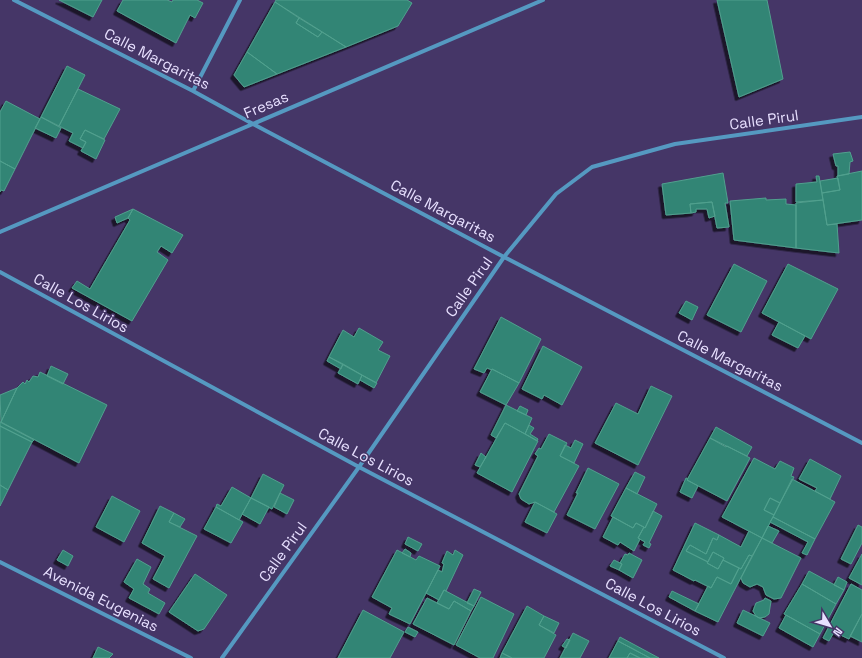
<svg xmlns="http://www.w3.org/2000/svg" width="862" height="658" font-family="'Space Grotesk',sans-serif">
  <defs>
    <filter id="shadow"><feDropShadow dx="-3.5" dy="3.5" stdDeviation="0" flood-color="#0009"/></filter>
  </defs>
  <rect width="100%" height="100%" fill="#453667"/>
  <path fill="#338574" stroke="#50a08e" filter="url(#shadow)" d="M 59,0 L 102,0 L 93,17 Z
    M 123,0 L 167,0 L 172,2 L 173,0 L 197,0 L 203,3 L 195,18 L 190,15 L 176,43 L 117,11 Z
    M 276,0 L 407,0 L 412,3 L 398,26 L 346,47 L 275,2 Z
    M 717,0 L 767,0 L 783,79 L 739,97 Z
    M 275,2 L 299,18 L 296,23 L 318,37 L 322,32 L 346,47 L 277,74 L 247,52 Z
    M 299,18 L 322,32 L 318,37 L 296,23 Z
    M 247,52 L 277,74 L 244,87 L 234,75 Z
    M 67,66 L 85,75 L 59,126 L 41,117 Z
    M 78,89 L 120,109 L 104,139 L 85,130 L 80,139 L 86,142 L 83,148 L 69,141 L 73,133 L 59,126 Z
    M 6,101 L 40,119 L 15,169 L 0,161 L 0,112 Z
    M 41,117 L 61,128 L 56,138 L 35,128 Z
    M 85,130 L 105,140 L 96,159 L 81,151 L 86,142 L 80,139 Z
    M 850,152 L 853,161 L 850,162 L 849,174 L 838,176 L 838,166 L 836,166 L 833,154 Z
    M 0,161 L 15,169 L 4,191 L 1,190 L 0,192 Z
    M 862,171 L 862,220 L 827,225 L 822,193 L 840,190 L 837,176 Z
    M 723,173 L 728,203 L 725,203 L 729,227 L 717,228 L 712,202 L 690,204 L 691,213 L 666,215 L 662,184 Z
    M 816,176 L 819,176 L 823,200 L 796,202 L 796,184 L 817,182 Z
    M 838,178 L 840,190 L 822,193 L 820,181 Z
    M 766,198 L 766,200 L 786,199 L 786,204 L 796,205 L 796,248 L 734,240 L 730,201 Z
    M 823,200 L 827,225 L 837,224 L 839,253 L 796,248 L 796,203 Z
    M 712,202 L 715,216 L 709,218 L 707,209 L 696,209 L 696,212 L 691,213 L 690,204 Z
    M 133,209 L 128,218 L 117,223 L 115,217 Z
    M 133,209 L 183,235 L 172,253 L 161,246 L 157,252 L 168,260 L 132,321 L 72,288 L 77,281 L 90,289 L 130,220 L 128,218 Z
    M 734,264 L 767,281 L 741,332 L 707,315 Z
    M 788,264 L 838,289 L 811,339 L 762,313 Z
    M 686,301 L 698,307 L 692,320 L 679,313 Z
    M 501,317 L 541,339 L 519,383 L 492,369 L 492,370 L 487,368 L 484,373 L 474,369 Z
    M 779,322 L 805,336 L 798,348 L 772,335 Z
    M 359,328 L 383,342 L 378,350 L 390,356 L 376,383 L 329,357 L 343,330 L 354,337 Z
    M 543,346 L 582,367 L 562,405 L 544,395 L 542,399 L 522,389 Z
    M 329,357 L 343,364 L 341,369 L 327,361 Z
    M 343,364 L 362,375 L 358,384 L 338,373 Z
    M 51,366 L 68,374 L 63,384 L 47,376 Z
    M 492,369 L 519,383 L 506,405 L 480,392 Z
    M 40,372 L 107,405 L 79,463 L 1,422 L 17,388 L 23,382 L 25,384 L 27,380 L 29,382 L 33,376 L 38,377 Z
    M 362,375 L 377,383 L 374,388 L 360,380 Z
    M 651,386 L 672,396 L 638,465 L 595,443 L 616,403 L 638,414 Z
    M 17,388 L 1,422 L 0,395 Z
    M 506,405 L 532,418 L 525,434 L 505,423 L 496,438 L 491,435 Z
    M 520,406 L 528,410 L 526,415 L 517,411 Z
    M 0,422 L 34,440 L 32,442 L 0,426 Z
    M 505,423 L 538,441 L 512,492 L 477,473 Z
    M 529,425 L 534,428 L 530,434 L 538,439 L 537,441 L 525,434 Z
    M 0,426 L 32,442 L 8,490 L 0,485 Z
    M 716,427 L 752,447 L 747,456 L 710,438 Z
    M 549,434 L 567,443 L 560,456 L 579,466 L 554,512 L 535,502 L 529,504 L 521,499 L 519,494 L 538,456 L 535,454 L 539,448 L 541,449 Z
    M 710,438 L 726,447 L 727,446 L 750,458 L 727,501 L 687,480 Z
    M 575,440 L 583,444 L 574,463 L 560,456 L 565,445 L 571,448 Z
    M 481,453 L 486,457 L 480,467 L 475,465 Z
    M 754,458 L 775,469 L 780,461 L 794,468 L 791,476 L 794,477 L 780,503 L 770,498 L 764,510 L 774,515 L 762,538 L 722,517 Z
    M 810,459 L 841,476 L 830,499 L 815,491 L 817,488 L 799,479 Z
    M 588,468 L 619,484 L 595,529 L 567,515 L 578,493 L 576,493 Z
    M 635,472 L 645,477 L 637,494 L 626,488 Z
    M 263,474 L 284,485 L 272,509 L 251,498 Z
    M 686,478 L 688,479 L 687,480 L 698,486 L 692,498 L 680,492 Z
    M 792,479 L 835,502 L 815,539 L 773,517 Z
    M 0,485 L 8,490 L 0,506 Z
    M 232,487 L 251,498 L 239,520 L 216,507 L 217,504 L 221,506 Z
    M 626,488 L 657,504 L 645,528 L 636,523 L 633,528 L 611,516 Z
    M 280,493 L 294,500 L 287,514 L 274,507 Z
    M 112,496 L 140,511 L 124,542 L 96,527 Z
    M 251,498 L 269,507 L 260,524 L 242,514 Z
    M 770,498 L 780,503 L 774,515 L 764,510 Z
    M 535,502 L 557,514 L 547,533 L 525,522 Z
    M 160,506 L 174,513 L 169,522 L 197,536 L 169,588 L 153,579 L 165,556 L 142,543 Z
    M 216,507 L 243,522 L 231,543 L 204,529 Z
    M 653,511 L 662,516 L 649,543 L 651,544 L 649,548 L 643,545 L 645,542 L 638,538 L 644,527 L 645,528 Z
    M 174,513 L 185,519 L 180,527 L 169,522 Z
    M 613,517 L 633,528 L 636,523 L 644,527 L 638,538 L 640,539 L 634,551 L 620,542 L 618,545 L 603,537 Z
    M 773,517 L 815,539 L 807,555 L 802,553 L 808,542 L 770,522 Z
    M 695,523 L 719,535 L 717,540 L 713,538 L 706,554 L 690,545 L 686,551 L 708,562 L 707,563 L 718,569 L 723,560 L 739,568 L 731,584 L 717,577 L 711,588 L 695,580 L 694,581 L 673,570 Z
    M 858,525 L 862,527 L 862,543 L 851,564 L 841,559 Z
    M 768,526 L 779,531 L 772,543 L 762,538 Z
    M 749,531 L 762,538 L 752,556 L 749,555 L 741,569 L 723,560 L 724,558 L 713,552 L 708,562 L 686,551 L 690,545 L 706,554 L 713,538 L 717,540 L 719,535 L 741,547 Z
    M 408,537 L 422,544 L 418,551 L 405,544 Z
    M 762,538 L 801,558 L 781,598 L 774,599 L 766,595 L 763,587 L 757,584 L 750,587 L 743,583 L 741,578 Z
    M 405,549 L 411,553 L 410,557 L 402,553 Z
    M 63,550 L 73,556 L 68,566 L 57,560 Z
    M 397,550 L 416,560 L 419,556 L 440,566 L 410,624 L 389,614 L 392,608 L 372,597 Z
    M 455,550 L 463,555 L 446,591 L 444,590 L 439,600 L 426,593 L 438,570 L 442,572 L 444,564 L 442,563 L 447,551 L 453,555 Z
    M 713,552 L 724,558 L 718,569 L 707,563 Z
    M 629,553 L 642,560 L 633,578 L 619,570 L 622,564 L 620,563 L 625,554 L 628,555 Z
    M 862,554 L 862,585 L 849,578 Z
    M 749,555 L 752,556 L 718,622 L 695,611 L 708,586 L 711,588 L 717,577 L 731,584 L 739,568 L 741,569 Z
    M 137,559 L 151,567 L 143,584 L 150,589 L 148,593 L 165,603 L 159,614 L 129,598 L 134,589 L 124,582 Z
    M 614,560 L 622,564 L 619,570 L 610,566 Z
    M 809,571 L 844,590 L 836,604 L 802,584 Z
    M 195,574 L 227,595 L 204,629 L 198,631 L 169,612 Z
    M 838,577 L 847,582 L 844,590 L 834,585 Z
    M 802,584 L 836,604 L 820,634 L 784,614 Z
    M 851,584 L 862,590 L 862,614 L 849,639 L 834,632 L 829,641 L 823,638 Z
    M 474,589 L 481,592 L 474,606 L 467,603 Z
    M 444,590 L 474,606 L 471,611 L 454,601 L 449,609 L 437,603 Z
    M 672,591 L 699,604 L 695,611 L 669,597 Z
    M 481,597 L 514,614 L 493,658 L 480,658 L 456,645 Z
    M 427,598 L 449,609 L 454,601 L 471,611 L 454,645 L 413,624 Z
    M 765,598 L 771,601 L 769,614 L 765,617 L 759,618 L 756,616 L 753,611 L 756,603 L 764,600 Z
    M 527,606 L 544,616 L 539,625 L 556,635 L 544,658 L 512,658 L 502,653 Z
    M 363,610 L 404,632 L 390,658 L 338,658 Z
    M 743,610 L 770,623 L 763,636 L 737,623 Z
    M 862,614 L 862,642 L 850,636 Z
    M 786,615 L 820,634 L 813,647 L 779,628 Z
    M 544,616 L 559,623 L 554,633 L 539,625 Z
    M 408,627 L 418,632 L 415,637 L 405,632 Z
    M 573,633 L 589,641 L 580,658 L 560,658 Z
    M 620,637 L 659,658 L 650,658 L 618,641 Z
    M 567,639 L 570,640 L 566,648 L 562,646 Z
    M 618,641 L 650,658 L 640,658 L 630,653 L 627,658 L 609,658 Z
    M 98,647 L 113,654 L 109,658 L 93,658 Z
    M 502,653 L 512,658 L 500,658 Z
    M 630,653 L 640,658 L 627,658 Z"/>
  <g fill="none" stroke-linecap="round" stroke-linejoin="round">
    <path stroke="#5599c1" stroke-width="4" d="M 14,0 L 193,91 L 253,124 L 504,257 L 862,443
      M 193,91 L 240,0
      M 0,232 L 543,0
      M 0,272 L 359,467 L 724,658
      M 0,562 L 191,658
      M 222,658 L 359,467 L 504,257 L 556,194 L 592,167 L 675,144 L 862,117"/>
  </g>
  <g text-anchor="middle" stroke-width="3" stroke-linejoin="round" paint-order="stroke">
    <g font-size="15" fill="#e8e0ff" stroke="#453667">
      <text transform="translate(157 59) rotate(27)" y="5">Calle Margaritas</text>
      <text transform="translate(266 105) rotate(-23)" y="5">Fresas</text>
      <text transform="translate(764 120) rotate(-8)" y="5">Calle Pirul</text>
      <text transform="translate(443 211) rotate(28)" y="5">Calle Margaritas</text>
      <text transform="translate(469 287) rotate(-55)" y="5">Calle Pirul</text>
      <text transform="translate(81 303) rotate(29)" y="5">Calle Los Lirios</text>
      <text transform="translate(730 361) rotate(27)" y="5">Calle Margaritas</text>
      <text transform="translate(366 457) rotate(28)" y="5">Calle Los Lirios</text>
      <text transform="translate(283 552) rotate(-54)" y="5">Calle Pirul</text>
      <text transform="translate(101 599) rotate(27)" y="5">Avenida Eugenias</text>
      <text transform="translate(653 607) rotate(28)" y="5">Calle Los Lirios</text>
    </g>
  </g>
  <g transform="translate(830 626) rotate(128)" stroke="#453667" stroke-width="3" paint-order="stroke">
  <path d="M0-3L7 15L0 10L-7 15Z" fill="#e8e0ff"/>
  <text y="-6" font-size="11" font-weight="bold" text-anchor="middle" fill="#e8e0ff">N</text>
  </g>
</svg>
